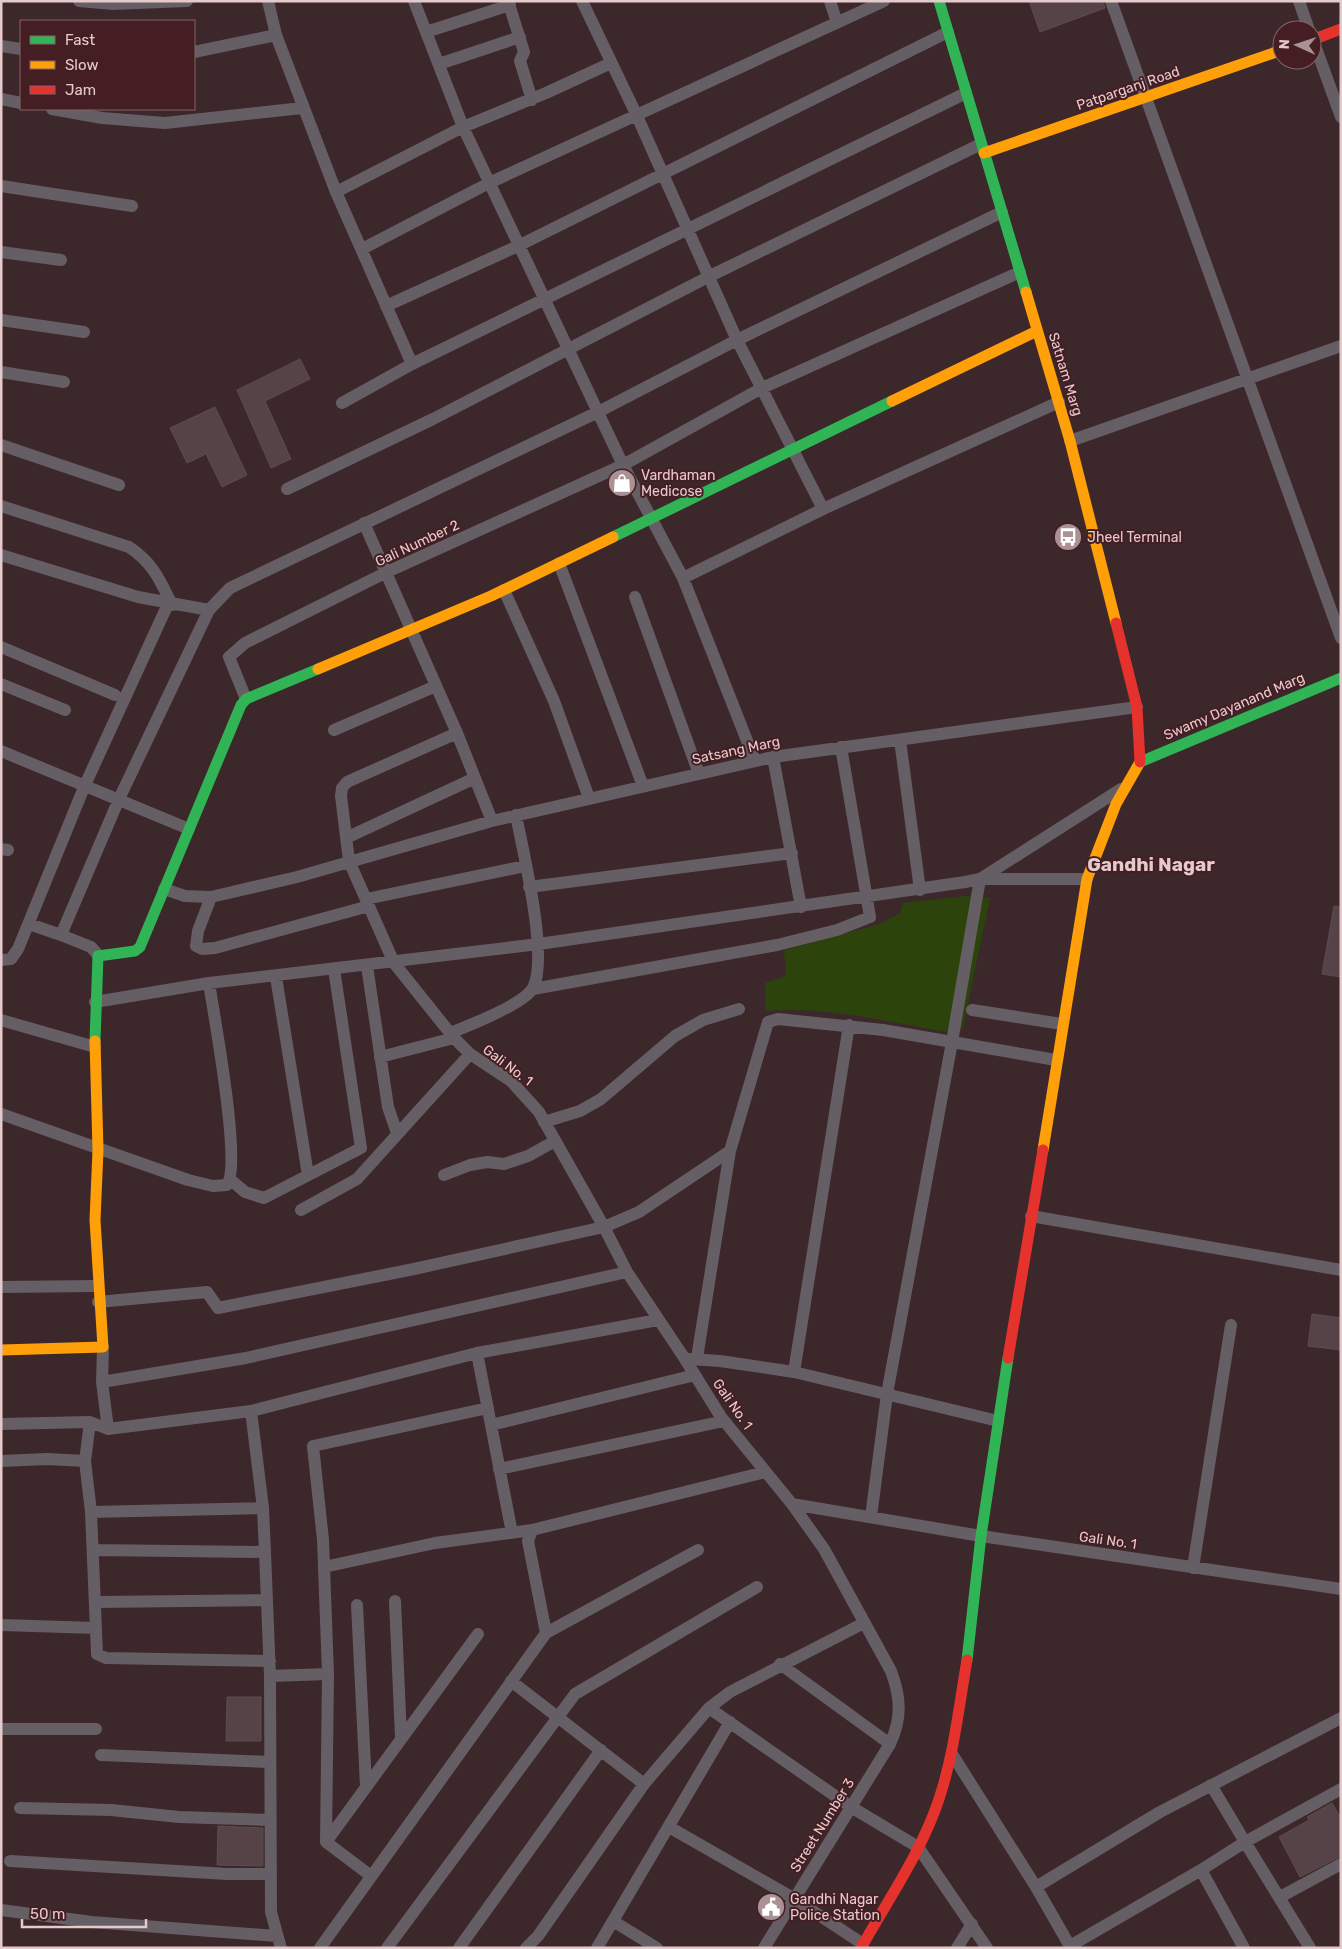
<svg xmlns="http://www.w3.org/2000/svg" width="1342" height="1949" font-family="Rubik,sans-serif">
  <rect width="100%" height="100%" fill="#3c272a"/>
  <path fill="#2c440c" d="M 965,896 L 990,898 L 963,1027 L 957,1034 C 895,1023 829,1006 765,1011 L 765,983 L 786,976 L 784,950 L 880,924 L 900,913 L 903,903 Z"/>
  <path fill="#554348" stroke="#5d4c50" d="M 1029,1 L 1103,1 L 1105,8 L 1040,32 Z
    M 300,359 L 310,379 L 265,401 L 291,459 L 271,468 L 237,390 Z
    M 215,407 L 247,475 L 222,487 L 206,454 L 187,463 L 170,428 Z
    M 1334,906 L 1341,907 L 1341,977 L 1322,974 Z
    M 1312,1314 L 1341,1318 L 1341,1350 L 1308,1346 Z
    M 227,1697 L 261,1697 L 261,1741 L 226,1741 Z
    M 1332,1803 L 1341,1818 L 1341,1856 L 1300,1877 L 1279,1837 L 1309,1820 L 1307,1817 Z
    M 218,1826 L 263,1828 L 263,1866 L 217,1865 Z"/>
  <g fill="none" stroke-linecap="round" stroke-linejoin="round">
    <path stroke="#655e64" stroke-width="12" d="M 79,1 L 113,4 L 187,1
      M 268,1 L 276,35 L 336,192
      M 414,1 L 463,127 L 623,465 L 683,578 L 755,761
      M 508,1 L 524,52 L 520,61 L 532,100
      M 582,1 L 637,116 L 737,340 L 823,509
      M 830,1 L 837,23
      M 1111,1 L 1341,638
      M 1299,1 L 1309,30
      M 426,32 L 510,5
      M 1312,37 L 1341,117
      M 1,46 L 21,49
      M 194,52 L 276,35
      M 439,64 L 520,37
      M 1,99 L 21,103
      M 52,109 L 102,118 L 165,123 L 302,108
      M 1,186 L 132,206
      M 362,249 L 489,183 L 884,1
      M 1,252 L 61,260
      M 386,306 L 520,245 L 948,32
      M 1,320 L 84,332
      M 412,364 L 336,192 L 463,127 L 546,93 L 611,63
      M 1,372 L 64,382
      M 342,403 L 412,364 L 966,93
      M 1070,441 L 1341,346
      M 1,445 L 119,485
      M 287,489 L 433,419 L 710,276 L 981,144
      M 1,506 L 129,547 C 153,563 160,580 172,605
      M 364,523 L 457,733 L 492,821
      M 1,555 L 138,597 L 209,610
      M 559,563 L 643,786
      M 683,578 L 823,509 L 1059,402
      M 504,590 L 554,701 L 589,798
      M 635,597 L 699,774
      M 1,647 L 115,695
      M 1,684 L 65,710
      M 246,699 L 229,657 L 245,643 L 387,572 L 623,465 L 762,388 L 1020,272
      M 334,730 L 436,686
      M 457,733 L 347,782 L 342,788 L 341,796 L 349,861 L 394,963 L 454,1038 L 470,1054 L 511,1081 L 539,1112 L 604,1227 L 627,1272 L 685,1359 L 721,1417 L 792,1504 L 981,1536 L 1341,1589
      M 900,740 L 920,890
      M 1,751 L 189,829
      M 773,757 L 801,907
      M 346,838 L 475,778
      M 1,849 L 8,850
      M 529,887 L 792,853
      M 164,889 L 185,896 L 211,897 L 297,877 L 492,821 L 773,757 L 1137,707
      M 211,897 L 198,931 L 196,946 L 202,949 L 215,948 L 369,906
      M 366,899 L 525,866
      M 29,924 L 61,935 L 119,799 L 209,610 L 230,588 L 598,412 L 737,340 L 1002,212
      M 61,935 L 91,947 L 98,955
      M 1,960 L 11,959 L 18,949 L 85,785 L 168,604
      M 367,966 L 388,1107 L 397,1133
      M 276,977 L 308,1175
      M 533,989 L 777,945 L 837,930 L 870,917 L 841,747
      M 95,1002 L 209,983 L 539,944 L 965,882 L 980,879 L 1121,789
      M 972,1010 L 1062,1024
      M 1,1020 L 95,1047
      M 450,1033 C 468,1026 524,1004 533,988 C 549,957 523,852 516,815
      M 380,1057 L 454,1038
      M 1,1114 L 188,1180 L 213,1186 L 227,1185 C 242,1164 214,1016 209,983
      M 544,1122 L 580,1111 L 601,1099 L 675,1036 L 703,1020 L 739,1009
      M 444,1175 L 470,1165 L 487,1162 L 504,1164 L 528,1156 L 555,1141
      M 231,1180 L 245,1192 L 264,1198 L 361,1148 L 334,969
      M 301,1210 L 357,1179 L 470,1054
      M 1031,1216 L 1341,1270
      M 1,1287 L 97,1286
      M 98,1302 L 207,1292 L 218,1308 L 414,1269 L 604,1227 L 639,1212 L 730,1151
      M 103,1347 L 102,1382 L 108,1429
      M 477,1353 L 512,1533
      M 697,1358 L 730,1151 L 768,1022 L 778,1019 L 883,1030 L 1056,1060
      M 690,1359 L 720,1361 L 794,1372 L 998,1421
      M 794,1372 L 849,1025
      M 102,1382 L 246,1358 L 627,1272
      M 251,1411 L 263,1508 L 265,1552 L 270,1676 L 271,1912 L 281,1948
      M 90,1422 L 108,1429 L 251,1411 L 477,1353 L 658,1320
      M 1,1424 L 90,1422 L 85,1461 L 91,1512 L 97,1654 L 106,1658 L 270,1661
      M 491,1425 L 695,1375
      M 1,1461 L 47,1459 L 85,1461
      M 499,1469 L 724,1421
      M 91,1512 L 263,1508
      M 871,1517 L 887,1394 L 952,1042 L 980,879 L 1087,879
      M 93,1550 L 265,1552
      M 324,1567 L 435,1543 L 532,1530
      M 1193,1568 L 1231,1325
      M 395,1601 L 401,1737
      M 96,1602 L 267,1600
      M 357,1605 L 366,1786
      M 1,1625 L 96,1628
      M 546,1633 L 528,1541 L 532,1530 L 765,1472
      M 780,1664 L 890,1744
      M 270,1676 L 328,1674
      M 511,1681 L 644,1784
      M 709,1708 L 730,1692 L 864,1623
      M 1,1729 L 96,1729
      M 952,1754 L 1036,1887 L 1160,1812 L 1341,1718
      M 101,1755 L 269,1762
      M 20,1808 L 111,1810 L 179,1817 L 270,1820
      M 669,1827 L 793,1898 L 863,1944
      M 326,1842 L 478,1634
      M 10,1861 L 227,1874 L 271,1874
      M 1201,1870 L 1244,1948
      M 371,1876 L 326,1842 L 328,1674 L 323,1540 L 313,1446 L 488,1408
      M 1036,1887 L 1071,1948
      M 1280,1897 L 1341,1864
      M 1,1910 L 92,1922 L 277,1936
      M 613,1921 L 657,1948
      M 1070,1946 L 1201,1870 L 1245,1842 L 1211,1785
      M 320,1948 L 546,1633 L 698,1550
      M 387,1948 L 575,1694 L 757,1587
      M 459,1948 L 601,1750
      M 526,1948 L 538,1936 L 644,1784 L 709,1708 L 851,1807 L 918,1847 L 987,1948
      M 597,1948 L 730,1722
      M 764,1948 L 890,1744 C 902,1718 901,1698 891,1671 L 824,1549 L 792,1504
      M 957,1948 L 972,1924
      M 1310,1948 L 1245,1842 L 1341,1789"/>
    <path stroke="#30b455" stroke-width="11" d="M 939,1 L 1026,292
      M 613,537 L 892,401
      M 1140,762 L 1341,678
      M 95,1041 L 98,956 L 135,951 L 140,947 L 241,705 L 246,699 L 318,669
      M 967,1660 L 981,1536 L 1008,1358"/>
    <path stroke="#ff9f0a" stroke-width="11" d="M 984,153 L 1282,50
      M 1026,292 L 1070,441 L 1116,623
      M 892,401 L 1037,331
      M 318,669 L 491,596 L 613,537
      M 1043,1150 L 1087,879 L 1116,804 L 1140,762
      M 1,1350 L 103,1347 L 95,1220 L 98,1150 L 95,1041"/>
    <path stroke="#e5322d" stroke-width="11" d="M 1312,40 L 1341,29
      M 1116,623 L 1137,707 L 1140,762
      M 1008,1358 L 1043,1150
      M 861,1948 C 888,1900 922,1851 939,1799 C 954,1754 959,1706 967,1660"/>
  </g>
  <defs>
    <symbol id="shop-disc" viewBox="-11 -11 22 22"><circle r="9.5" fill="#aa9193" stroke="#451e24"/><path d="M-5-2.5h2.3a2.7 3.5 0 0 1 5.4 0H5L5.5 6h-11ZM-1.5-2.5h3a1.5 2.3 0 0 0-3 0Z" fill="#fff"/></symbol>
    <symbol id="bus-disc" viewBox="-11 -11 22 22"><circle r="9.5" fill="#aa9193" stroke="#451e24"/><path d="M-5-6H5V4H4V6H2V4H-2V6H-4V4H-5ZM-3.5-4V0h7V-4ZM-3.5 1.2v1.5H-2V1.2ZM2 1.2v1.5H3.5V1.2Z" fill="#fff"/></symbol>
    <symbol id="civic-disc" viewBox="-11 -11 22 22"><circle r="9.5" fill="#aa9193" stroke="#451e24"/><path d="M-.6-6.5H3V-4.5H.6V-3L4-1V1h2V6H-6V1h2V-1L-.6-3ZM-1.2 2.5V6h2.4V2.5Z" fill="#fff"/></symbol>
  </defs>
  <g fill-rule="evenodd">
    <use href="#shop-disc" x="606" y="467" width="32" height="32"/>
    <use href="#bus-disc" x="1052" y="521" width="32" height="32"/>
    <use href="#civic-disc" x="755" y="1891" width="32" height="32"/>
  </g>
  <g text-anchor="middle" stroke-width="4" stroke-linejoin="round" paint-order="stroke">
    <g font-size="14" fill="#e5cacc" stroke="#451e24">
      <text transform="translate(1128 88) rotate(-19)" y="5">Patparganj Road</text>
      <text transform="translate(1066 374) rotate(73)" y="5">Satnam Marg</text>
      <text transform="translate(417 543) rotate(-25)" y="5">Gali Number 2</text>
      <text transform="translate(1234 706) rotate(-23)" y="5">Swamy Dayanand Marg</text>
      <text transform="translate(736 750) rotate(-12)" y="5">Satsang Marg</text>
      <text transform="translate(508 1065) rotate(37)" y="5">Gali No. 1</text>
      <text transform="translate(733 1404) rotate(55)" y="5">Gali No. 1</text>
      <text transform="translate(1108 1540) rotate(8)" y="5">Gali No. 1</text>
      <text transform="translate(822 1825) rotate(-58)" y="5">Street Number 3</text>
    </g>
    <g font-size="14" fill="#e5cacc" stroke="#451e24" text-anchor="start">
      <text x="641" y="480">Vardhaman<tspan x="641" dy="16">Medicose</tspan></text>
      <text x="1087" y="542">Jheel Terminal</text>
      <text x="790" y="1904">Gandhi Nagar<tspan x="790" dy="16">Police Station</tspan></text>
    </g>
    <g font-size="19" font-weight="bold" fill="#e5cacc" stroke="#451e24">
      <text x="1151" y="871">Gandhi Nagar</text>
    </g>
  </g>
  <rect width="1342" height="1949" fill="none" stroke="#e5cacc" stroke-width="5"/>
  <rect x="20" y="20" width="175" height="90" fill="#451e24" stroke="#856367"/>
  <rect x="30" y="36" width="25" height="8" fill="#30b455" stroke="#856367"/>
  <text x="65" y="45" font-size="15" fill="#e5cacc">Fast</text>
  <rect x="30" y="61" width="25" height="8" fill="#ff9f0a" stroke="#856367"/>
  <text x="65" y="70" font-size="15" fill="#e5cacc">Slow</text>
  <rect x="30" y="86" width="25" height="8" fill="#e5322d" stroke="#856367"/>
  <text x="65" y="95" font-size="15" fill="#e5cacc">Jam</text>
  <g transform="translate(1297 45) rotate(273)"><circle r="24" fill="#451e24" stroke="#856367"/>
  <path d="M0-4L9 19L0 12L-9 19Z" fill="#aa9193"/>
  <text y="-8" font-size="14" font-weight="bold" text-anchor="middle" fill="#e5cacc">N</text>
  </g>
  <path d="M22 1919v8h124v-8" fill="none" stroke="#e5cacc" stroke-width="2.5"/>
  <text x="30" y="1919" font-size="15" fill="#e5cacc" stroke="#451e24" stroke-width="4" paint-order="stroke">50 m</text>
</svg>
